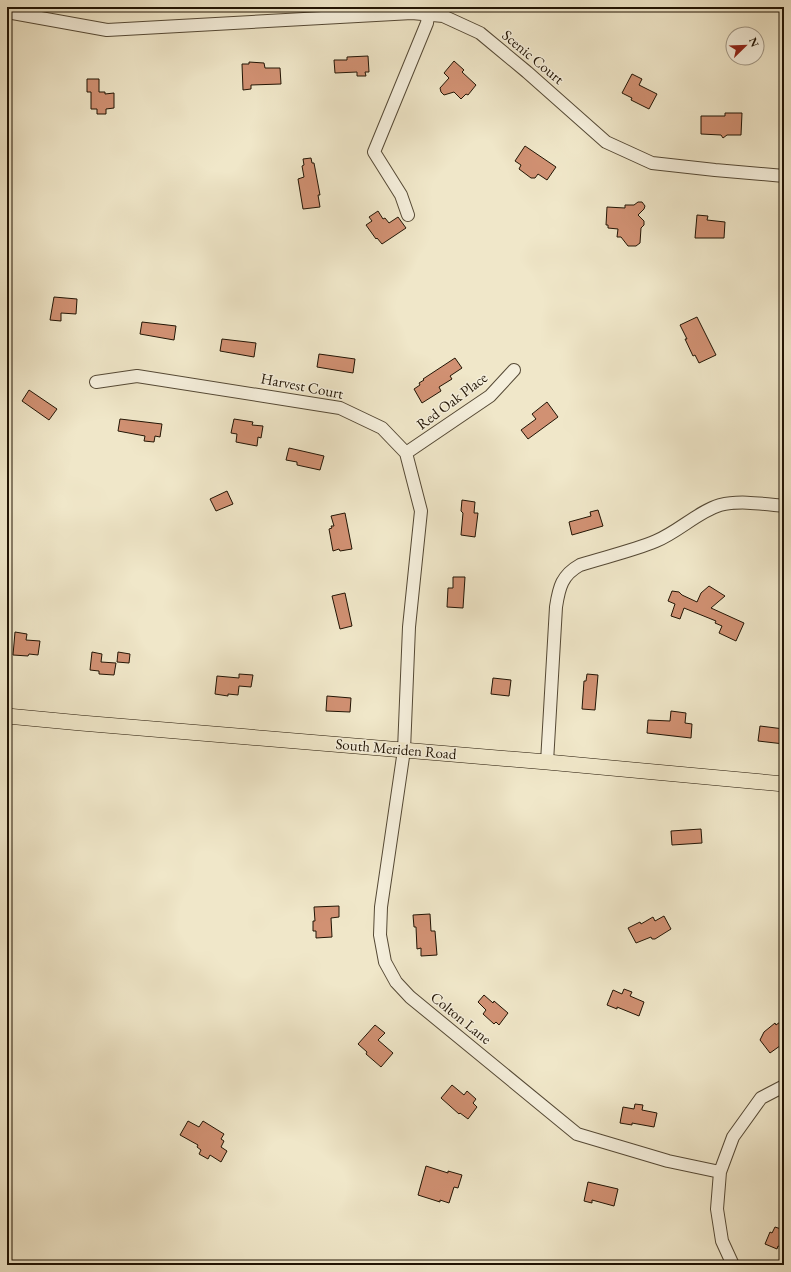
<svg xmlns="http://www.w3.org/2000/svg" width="791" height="1272" font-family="'EB Garamond',serif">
  <rect width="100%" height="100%" fill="#f0e7c9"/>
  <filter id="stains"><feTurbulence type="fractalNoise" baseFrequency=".005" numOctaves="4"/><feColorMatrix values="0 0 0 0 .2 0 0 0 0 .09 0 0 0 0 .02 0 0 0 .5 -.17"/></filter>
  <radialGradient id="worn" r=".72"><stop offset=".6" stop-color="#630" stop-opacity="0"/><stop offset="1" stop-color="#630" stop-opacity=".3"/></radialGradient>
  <path fill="#d19173" stroke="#211404" d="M 368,56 L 369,72 L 365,72 L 366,76 L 357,76 L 357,72 L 335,73 L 334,60 L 347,60 L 347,57 Z
    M 454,61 L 464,70 L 462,72 L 476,85 L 468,95 L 466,94 L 461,99 L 454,92 L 444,95 L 441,92 L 440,88 L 449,78 L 444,73 Z
    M 249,62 L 264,63 L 265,68 L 280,68 L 281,84 L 251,85 L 251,89 L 243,90 L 242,64 L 249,64 Z
    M 632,74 L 642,79 L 639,85 L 657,94 L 649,109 L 631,100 L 632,98 L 622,93 Z
    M 87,79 L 99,79 L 99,92 L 105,92 L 105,94 L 114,93 L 114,108 L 106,109 L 106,114 L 97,114 L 97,109 L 91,109 L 91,92 L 87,92 Z
    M 725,113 L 742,113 L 741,135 L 727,135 L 723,138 L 721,135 L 701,134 L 701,116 L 725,116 Z
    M 525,146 L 556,167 L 547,180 L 538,174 L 535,178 L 531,178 L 519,169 L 521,165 L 515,161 Z
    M 311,158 L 312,163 L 314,163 L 320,195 L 318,195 L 320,207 L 303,209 L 298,179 L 304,177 L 302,166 L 304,165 L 303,159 Z
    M 638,202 L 642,202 L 645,206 L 644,209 L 638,215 L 644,221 L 644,225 L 641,228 L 640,243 L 636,246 L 628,246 L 621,237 L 617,237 L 618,229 L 608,228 L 608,225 L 606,225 L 607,207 L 625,208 L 625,205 L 634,205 Z
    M 378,211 L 383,219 L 385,218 L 389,223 L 398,217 L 406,228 L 382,244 L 377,238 L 376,239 L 366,225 L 372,221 L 369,217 Z
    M 697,215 L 708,216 L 707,220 L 725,222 L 724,238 L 695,238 Z
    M 54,297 L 77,299 L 76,314 L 61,313 L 61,321 L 50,320 Z
    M 697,317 L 716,355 L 699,363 L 695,355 L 693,356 L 685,339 L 687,339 L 680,325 Z
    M 142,322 L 176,326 L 174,340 L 140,334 Z
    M 222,339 L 256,343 L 254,357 L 220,351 Z
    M 319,354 L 355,359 L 353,373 L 317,367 Z
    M 455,358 L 462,368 L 450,376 L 452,379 L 439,387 L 441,391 L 422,403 L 414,389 L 420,385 L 419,383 L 424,380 L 423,379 Z
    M 29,390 L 57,409 L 49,420 L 22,401 Z
    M 547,402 L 558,417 L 528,439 L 521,430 L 536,419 L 532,414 Z
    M 120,419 L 162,424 L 160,437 L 155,436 L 154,442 L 144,441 L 145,436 L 118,431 Z
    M 234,419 L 253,422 L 252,425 L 263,426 L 261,438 L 258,437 L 257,446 L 236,442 L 237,434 L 231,433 Z
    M 289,448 L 324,456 L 320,470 L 297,465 L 297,462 L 286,460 Z
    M 227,491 L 233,504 L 216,511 L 210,499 Z
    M 462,500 L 475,502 L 474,513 L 478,513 L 475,537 L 461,535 L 463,513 L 461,511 Z
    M 598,510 L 603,526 L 572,535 L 569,522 L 591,516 L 590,512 Z
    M 345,513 L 352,549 L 340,551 L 339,549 L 333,551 L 329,529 L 332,528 L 331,526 L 334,526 L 331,516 Z
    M 453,577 L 465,577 L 463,608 L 447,607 L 448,588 L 453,588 Z
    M 709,586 L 725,596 L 711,608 L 744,623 L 736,641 L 719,633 L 722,626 L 715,623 L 716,621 L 684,608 L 680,619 L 671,616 L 675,604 L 668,601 L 672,591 L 679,592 L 682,595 L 697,602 L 701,593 Z
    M 345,593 L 352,626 L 340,629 L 332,596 Z
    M 15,632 L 27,634 L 26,640 L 40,641 L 38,655 L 29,654 L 28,656 L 13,655 Z
    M 92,652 L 102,654 L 101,662 L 116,663 L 114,675 L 99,674 L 99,671 L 90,670 Z
    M 118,652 L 130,654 L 129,663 L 117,662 Z
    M 239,674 L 253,675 L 251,687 L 239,686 L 238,695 L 228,694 L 228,696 L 215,694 L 217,676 L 239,678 Z
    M 587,674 L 598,675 L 595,710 L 582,709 L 584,681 L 586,681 Z
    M 493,678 L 511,680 L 509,696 L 491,694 Z
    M 327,696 L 351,698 L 350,712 L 326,711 Z
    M 671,711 L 686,713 L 685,723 L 692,724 L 691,738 L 647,733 L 648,720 L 670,721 Z
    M 760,726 L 784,729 L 784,744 L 758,741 Z
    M 701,829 L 702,843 L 672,845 L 671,831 Z
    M 339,906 L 339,917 L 331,918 L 332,937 L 316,938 L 316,931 L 313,931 L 313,921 L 315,921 L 314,907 Z
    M 430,914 L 431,931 L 435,931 L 437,955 L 421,956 L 421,948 L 417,949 L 416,927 L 414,927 L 413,915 Z
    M 664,916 L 671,929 L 655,939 L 652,939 L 651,937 L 636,943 L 628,928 L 640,922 L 641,924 L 653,917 L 655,921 Z
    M 624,989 L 632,992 L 630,996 L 644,1002 L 639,1016 L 617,1007 L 617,1009 L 607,1005 L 613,990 L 622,994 Z
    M 484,995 L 493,1003 L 494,1001 L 508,1013 L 499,1025 L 496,1022 L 494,1024 L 483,1014 L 486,1010 L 478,1002 Z
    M 784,1019 L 784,1043 L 770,1053 L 760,1040 L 764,1032 L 775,1023 L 776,1025 Z
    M 375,1025 L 385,1033 L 378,1040 L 393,1053 L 381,1067 L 366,1054 L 367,1052 L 358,1044 Z
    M 452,1085 L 464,1095 L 467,1091 L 476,1099 L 473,1103 L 477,1107 L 468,1119 L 460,1113 L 459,1114 L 441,1098 Z
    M 635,1104 L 643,1105 L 642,1110 L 657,1113 L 654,1127 L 632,1123 L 632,1125 L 620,1123 L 623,1107 L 634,1109 Z
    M 188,1121 L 199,1127 L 203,1121 L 224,1134 L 221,1139 L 224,1141 L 221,1147 L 227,1151 L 221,1162 L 210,1155 L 208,1159 L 199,1154 L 201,1150 L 197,1147 L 198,1145 L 180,1135 Z
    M 426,1166 L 448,1173 L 448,1171 L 462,1175 L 458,1188 L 454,1187 L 449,1203 L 440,1200 L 440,1202 L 418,1195 Z
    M 588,1182 L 618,1189 L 614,1206 L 592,1200 L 592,1203 L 584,1201 Z
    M 775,1227 L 784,1230 L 784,1248 L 778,1246 L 777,1249 L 765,1244 L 770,1232 L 772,1233 Z"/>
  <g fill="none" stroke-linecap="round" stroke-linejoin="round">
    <defs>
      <path id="minor" d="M 7,12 L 107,30 L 412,13 L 443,16 L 480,33 L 527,72 L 606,142 L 652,163 L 715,170 L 784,176
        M 408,215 L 401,195 L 374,152 L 427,23 L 428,15
        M 96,382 L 137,376 L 340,408 L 382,428 L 406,453 L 421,511 L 409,627 L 404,750 L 381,907 L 380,935 L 385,962 L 396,982 L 410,997 L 577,1134 L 668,1161 L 720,1172
        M 406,453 L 490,396 L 514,370
        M 547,762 L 556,607 C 559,587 562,575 580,565 C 605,557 632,551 656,541 C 678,532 699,511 720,505 C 740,500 764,504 784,506
        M 733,1265 L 722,1241 L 717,1209 L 720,1172 L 733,1137 L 761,1098 L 784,1086"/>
      <path id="major" d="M 7,716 L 81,723 L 547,762 L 784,784"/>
    </defs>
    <use href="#minor" stroke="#554935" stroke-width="14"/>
    <use href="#major" stroke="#211404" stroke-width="16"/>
    <use href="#minor" stroke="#f5efdc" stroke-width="12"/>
    <use href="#major" stroke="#f0e7c9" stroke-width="15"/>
  </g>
  <g text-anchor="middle" stroke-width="3" stroke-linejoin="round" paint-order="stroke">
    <g font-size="15" fill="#211404" stroke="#f5efdc">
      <text transform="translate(533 57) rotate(40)" y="5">Scenic Court</text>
      <text transform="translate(302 386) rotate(11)" y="5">Harvest Court</text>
      <text transform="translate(452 401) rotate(-37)" y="5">Red Oak Place</text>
      <text transform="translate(396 749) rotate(5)" y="5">South Meriden Road</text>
      <text transform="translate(461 1018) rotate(39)" y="5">Colton Lane</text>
    </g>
  </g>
  <rect width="791" height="1272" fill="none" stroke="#f0e7c9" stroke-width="24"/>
  <rect x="8" y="8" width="775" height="1256" fill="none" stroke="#211404" stroke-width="2"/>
  <rect x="12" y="12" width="767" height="1248" fill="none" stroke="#211404"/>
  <g transform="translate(745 46) rotate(67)"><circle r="19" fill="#f5efdc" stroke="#a09786"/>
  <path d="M0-3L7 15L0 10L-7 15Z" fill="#8f2418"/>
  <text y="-6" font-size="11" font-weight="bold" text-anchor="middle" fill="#211404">N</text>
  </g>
  <rect width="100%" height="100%" filter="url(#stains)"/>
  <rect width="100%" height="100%" fill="url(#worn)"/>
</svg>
